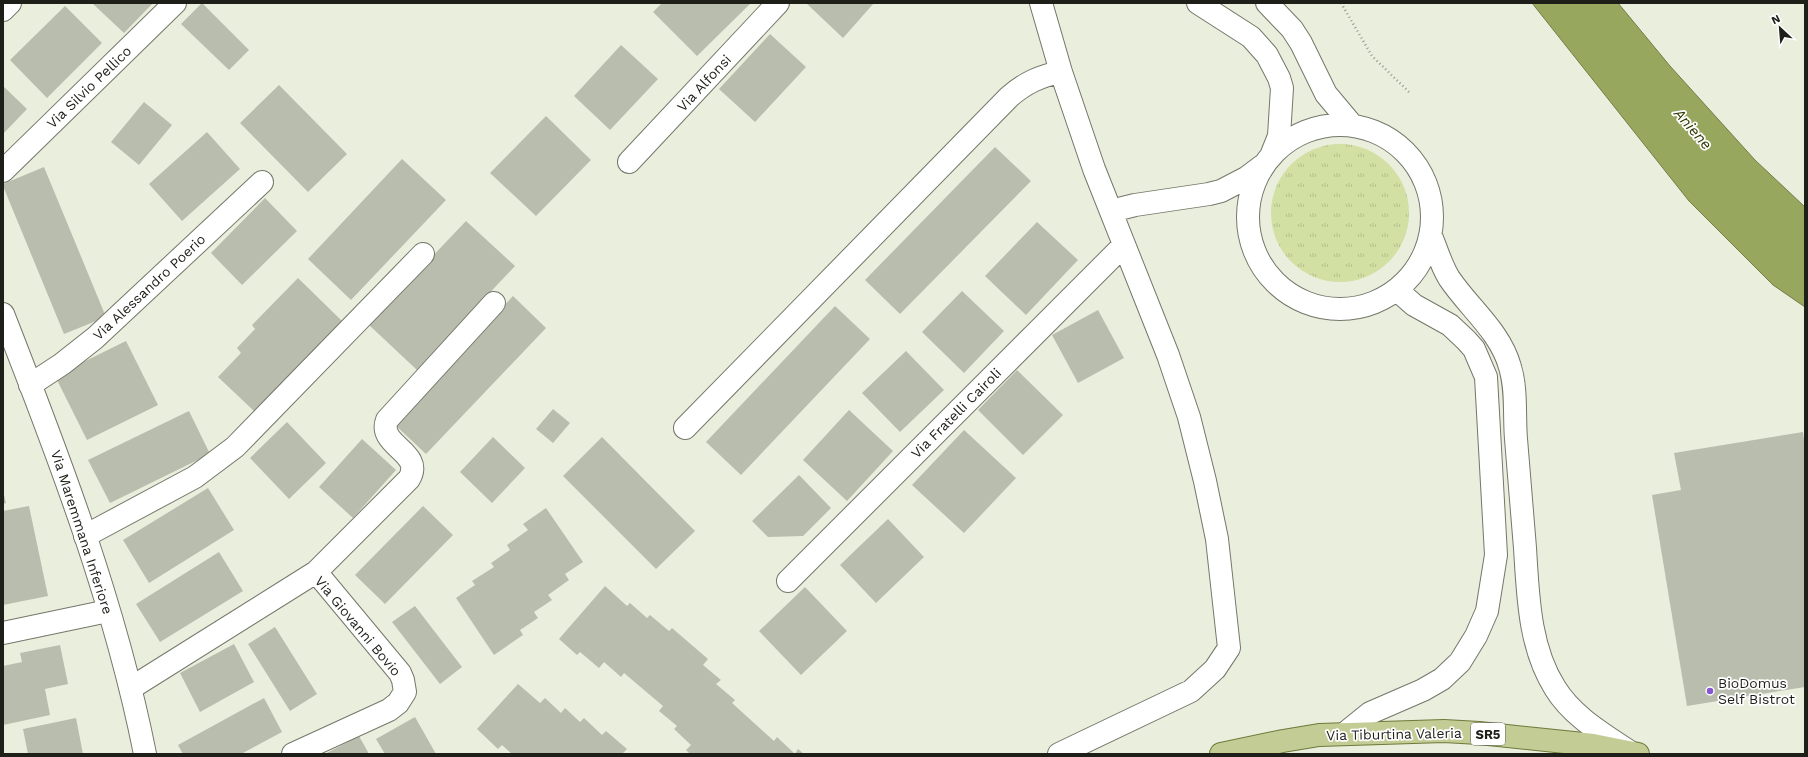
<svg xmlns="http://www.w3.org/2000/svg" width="1808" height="757" font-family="'Work Sans',sans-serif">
  <defs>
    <pattern id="grass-tufts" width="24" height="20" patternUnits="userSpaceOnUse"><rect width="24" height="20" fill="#d2e0a3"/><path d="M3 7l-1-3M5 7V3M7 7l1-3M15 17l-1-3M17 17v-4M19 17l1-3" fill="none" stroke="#b4c08c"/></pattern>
  </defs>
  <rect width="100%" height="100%" fill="#eaeedd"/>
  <path fill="url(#grass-tufts)" d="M1271 213a69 69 0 1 1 138 0a69 69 0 1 1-138 0Z"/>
  <path fill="#98a75e" stroke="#737e49" d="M 1532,3 L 1618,3 L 1670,66 L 1755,160 L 1805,207 L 1805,307 L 1773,285 L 1689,201 Z"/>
  <path fill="#b8bdad" d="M 92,3 L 153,3 L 124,33 Z
    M 202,3 L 249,50 L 229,70 L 181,24 Z
    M 662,3 L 751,3 L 697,56 L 653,12 Z
    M 806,3 L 874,3 L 843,38 Z
    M 65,6 L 102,43 L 47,98 L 10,60 Z
    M 770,34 L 806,67 L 755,122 L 719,89 Z
    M 621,45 L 658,79 L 610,130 L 574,96 Z
    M 279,85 L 347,154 L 308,192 L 240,123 Z
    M 3,86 L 27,109 L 3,134 Z
    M 144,102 L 172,125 L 139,165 L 111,142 Z
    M 546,116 L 591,160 L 536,216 L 490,173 Z
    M 207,132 L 240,169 L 182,221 L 149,184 Z
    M 995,147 L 1031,181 L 900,314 L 865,280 Z
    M 402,159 L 446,200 L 351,300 L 308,259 Z
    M 44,167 L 106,317 L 64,334 L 3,186 L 3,184 Z
    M 265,198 L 297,231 L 242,285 L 211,253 Z
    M 466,221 L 515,266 L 417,370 L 368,324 Z
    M 1037,222 L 1078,260 L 1026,315 L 985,276 Z
    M 298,278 L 342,321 L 254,411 L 218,377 L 241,353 L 237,348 L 255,329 L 252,325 Z
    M 962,291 L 1004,331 L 964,373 L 922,332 Z
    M 513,296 L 546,328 L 426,454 L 393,423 Z
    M 835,306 L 870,339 L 741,475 L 706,442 Z
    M 1098,310 L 1124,358 L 1078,383 L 1052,335 Z
    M 126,341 L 158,405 L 87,440 L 55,376 Z
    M 906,351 L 944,390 L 900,432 L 862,393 Z
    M 1017,370 L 1063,415 L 1023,455 L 978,410 Z
    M 553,409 L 570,423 L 553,443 L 536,429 Z
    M 849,410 L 893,451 L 847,501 L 803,460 Z
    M 189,411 L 210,454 L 110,503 L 88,460 Z
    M 287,422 L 326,463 L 289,499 L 250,458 Z
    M 964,430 L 1016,478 L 964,533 L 912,485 Z
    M 1803,432 L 1805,447 L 1805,687 L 1687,706 L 1652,495 L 1681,490 L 1674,453 Z
    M 493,437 L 525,468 L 492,503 L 460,472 Z
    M 602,437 L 695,531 L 656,569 L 563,476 Z
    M 362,439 L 396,470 L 353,518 L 319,487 Z
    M 799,475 L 831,508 L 803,536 L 768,537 L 752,521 Z
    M 208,488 L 234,530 L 149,583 L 123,540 Z
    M 3,491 L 6,503 L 3,504 Z
    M 29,506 L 48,596 L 3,605 L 3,511 Z
    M 423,506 L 453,535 L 385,604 L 355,575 Z
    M 546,508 L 583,562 L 565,574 L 569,580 L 548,595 L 552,600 L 534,612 L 538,618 L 520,630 L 523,635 L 494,655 L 456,598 L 475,585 L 472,581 L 494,567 L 491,563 L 510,550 L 507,545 L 528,530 L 523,524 Z
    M 888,519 L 924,557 L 876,603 L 840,565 Z
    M 219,552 L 243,591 L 160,642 L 136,604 Z
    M 605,586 L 627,606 L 630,603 L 647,618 L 650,615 L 669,631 L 672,628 L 708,659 L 703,665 L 721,680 L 716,684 L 735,700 L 732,703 L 774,741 L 777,737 L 795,754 L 798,749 L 804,754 L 690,754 L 686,750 L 691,745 L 674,729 L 677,726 L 659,711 L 663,706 L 624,673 L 621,677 L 604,662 L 599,668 L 580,652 L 577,655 L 559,639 Z
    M 805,587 L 847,631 L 801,675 L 759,631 Z
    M 415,606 L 462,667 L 440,684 L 392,622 Z
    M 275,627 L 317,694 L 290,711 L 248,644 Z
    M 234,644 L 254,682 L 200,712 L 180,673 Z
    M 60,645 L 68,684 L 45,689 L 50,715 L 3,725 L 3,666 L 22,662 L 20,653 Z
    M 518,684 L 540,703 L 545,698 L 561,713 L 565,708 L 580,722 L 584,718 L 602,735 L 606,731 L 627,749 L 622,754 L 512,754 L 502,745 L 498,749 L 477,729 Z
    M 264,698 L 282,732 L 241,754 L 183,754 L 178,745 Z
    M 415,717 L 436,754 L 385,754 L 376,739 Z
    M 76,718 L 83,754 L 28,754 L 23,729 Z
    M 359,736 L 369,754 L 325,754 Z"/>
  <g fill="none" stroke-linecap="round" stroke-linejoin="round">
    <defs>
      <path id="minor" d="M 1041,3 L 1061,72 L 1094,169 L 1168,355 L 1189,417 L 1205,481 L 1217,539 L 1229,648 L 1215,669 L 1191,691 L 1059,754
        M 1198,3 L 1251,37 L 1267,55 L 1279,78 L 1282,88 L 1279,136 L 1271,156
        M 1267,3 L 1292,29 L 1301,43 L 1326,94 L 1352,125
        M 3,10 L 10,3
        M1248 217a92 92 0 1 1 184 0a92 92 0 1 1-184 0Z
        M 629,162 L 778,3
        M 3,171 L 175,3
        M 1111,211 L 1135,205 L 1209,194 L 1221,191 L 1246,178 L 1262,166
        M 1431,236 C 1437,250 1441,265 1449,278 C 1469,308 1500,331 1510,367 C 1517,390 1514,415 1516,439 C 1519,475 1522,511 1525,548 C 1528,595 1529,647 1555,688 C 1572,716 1603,734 1630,752
        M 30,385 L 62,364 L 95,338 L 262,182
        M 685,428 L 1009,97 C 1025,83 1040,76 1061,72
        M 85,536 L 195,477 L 235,447 L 423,254
        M 316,572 L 409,479 C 425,452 377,446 387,420 L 494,303
        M 788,581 L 1124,245
        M 3,633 L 108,611
        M 131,688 L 316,572 L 400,673 L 403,680 L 405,692 L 398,703 L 389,710 L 293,754
        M 1344,734 L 1370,713 L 1423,690 L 1442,679 L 1460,662 L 1476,636 L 1487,611 L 1496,555 L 1486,377 L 1474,349 L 1466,340 L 1450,325 L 1414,305 L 1397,290"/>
      <path id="secondary" d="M 3,314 C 59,457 115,603 145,754"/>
      <path id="primary" d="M 1221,754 L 1283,741 L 1319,735 L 1444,731 L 1479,733 L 1593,745 L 1638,754"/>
    </defs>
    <use href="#minor" stroke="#747769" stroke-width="24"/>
    <use href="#secondary" stroke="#747769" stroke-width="24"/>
    <use href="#primary" stroke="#6e793b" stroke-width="24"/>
    <path stroke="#97998d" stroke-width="2.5" stroke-dasharray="1 3" stroke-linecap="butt" d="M 1341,3 L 1372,56 L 1410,93"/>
    <use href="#minor" stroke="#fff" stroke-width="22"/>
    <use href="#secondary" stroke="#fff" stroke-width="22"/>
    <use href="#primary" stroke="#c2cc94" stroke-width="22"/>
  </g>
  <circle fill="#8556cf" stroke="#fff" stroke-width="1.5" cx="1710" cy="691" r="4"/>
  <g text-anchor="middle" stroke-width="3.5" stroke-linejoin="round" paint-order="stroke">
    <rect fill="#fff" stroke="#62625e" stroke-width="1" x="1471" y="723" width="34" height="22" rx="3"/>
    <g font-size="13" font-weight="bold" fill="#1e1f19">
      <text x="1488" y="739">SR5</text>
    </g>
    <g font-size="14" fill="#1e1f19" stroke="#fff">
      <text transform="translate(704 83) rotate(-47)" y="5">Via Alfonsi</text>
      <text transform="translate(89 87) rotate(-44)" y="5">Via Silvio Pellico</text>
      <text transform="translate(149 287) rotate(-43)" y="5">Via Alessandro Poerio</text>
      <text transform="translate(956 413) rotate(-45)" y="5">Via Fratelli Cairoli</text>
      <text transform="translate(82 532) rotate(72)" y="5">Via Maremmana Inferiore</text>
      <text transform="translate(358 626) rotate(50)" y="5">Via Giovanni Bovio</text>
      <text transform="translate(1394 734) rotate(-1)" y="5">Via Tiburtina Valeria</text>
    </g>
    <g font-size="14" fill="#1e1f19" stroke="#fff" text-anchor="start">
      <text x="1718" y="688">BioDomus<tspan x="1718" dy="16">Self Bistrot</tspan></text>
    </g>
    <g font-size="15" font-style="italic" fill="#323a00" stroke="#fff">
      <text transform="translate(1693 129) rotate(49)" y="5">Aniene</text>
    </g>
  </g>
  <rect width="1808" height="757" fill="none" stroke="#1e1f19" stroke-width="8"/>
  <g transform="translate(1780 28) rotate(334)" stroke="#ffffff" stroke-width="3" paint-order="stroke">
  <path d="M0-3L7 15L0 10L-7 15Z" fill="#1e1f19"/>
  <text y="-6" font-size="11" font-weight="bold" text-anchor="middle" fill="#1e1f19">N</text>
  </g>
</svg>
